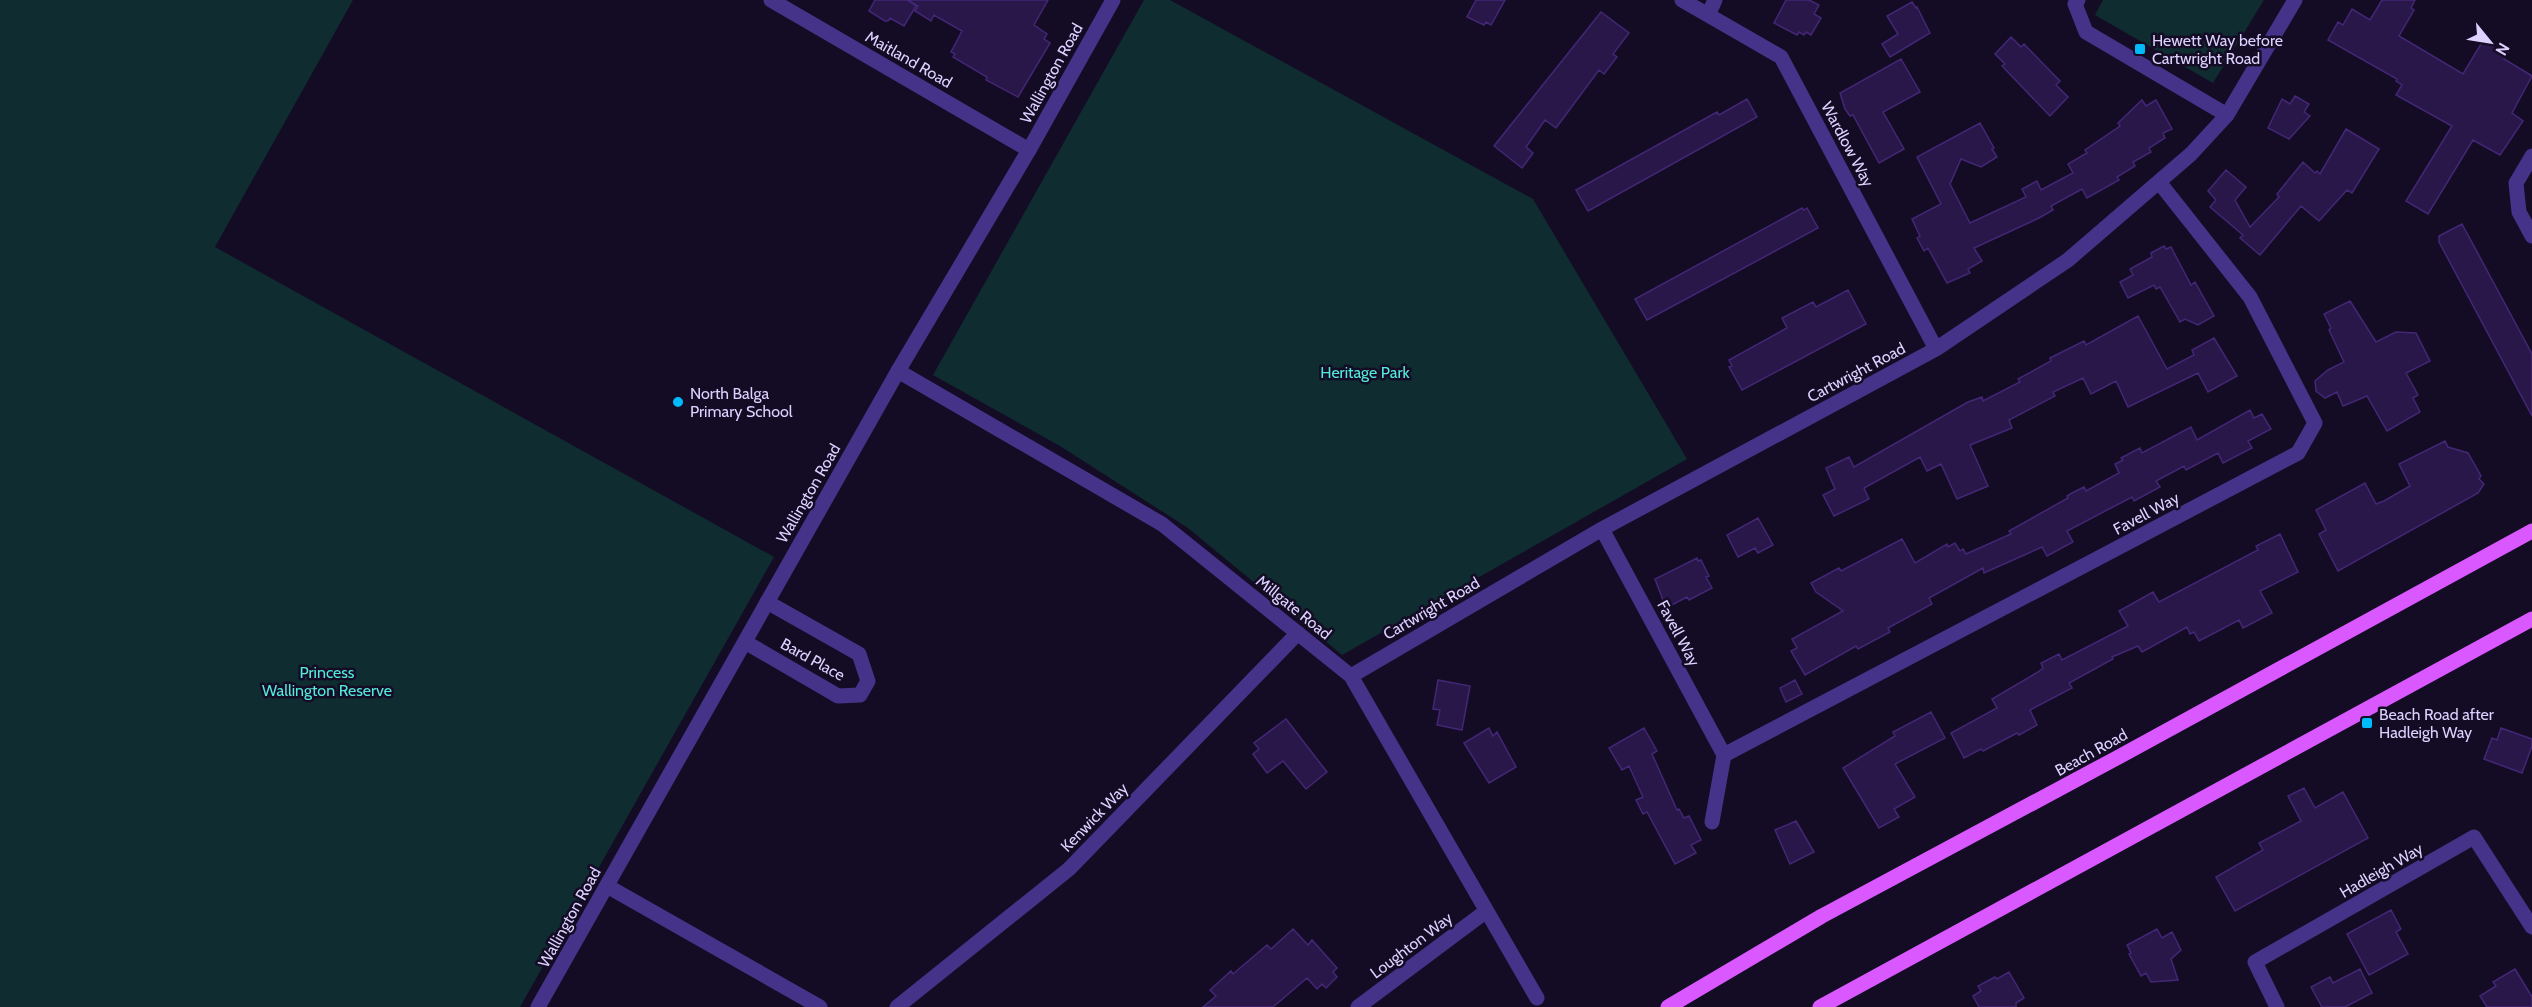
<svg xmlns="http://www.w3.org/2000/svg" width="2532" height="1007" font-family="Cabin,sans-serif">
  <rect width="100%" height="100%" fill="#140c25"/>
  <path fill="#0f2c30" d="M 0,0 L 353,0 L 215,247 L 774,557 L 520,1007 L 0,1007 Z
    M 1144,0 L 1170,0 L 1533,199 L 1687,459 L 1342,655 L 1188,528 L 1060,446 L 933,375 Z
    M 2103,0 L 2264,0 L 2213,83 L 2095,15 Z"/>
  <path fill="#281748" stroke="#432776" stroke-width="1.5" d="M 875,0 L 907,0 L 916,6 L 904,26 L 890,18 L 888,21 L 885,21 L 869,11 Z
    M 908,0 L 1048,0 L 1034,25 L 1047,34 L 1044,39 L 1050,43 L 1018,97 L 986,80 L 987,77 L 953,57 L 955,54 L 951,52 L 962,31 L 934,15 L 931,21 L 915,11 L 918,6 Z
    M 1476,0 L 1505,0 L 1491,25 L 1486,22 L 1484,25 L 1467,17 Z
    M 1786,0 L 1809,0 L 1819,5 L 1814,14 L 1821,18 L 1811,35 L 1806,32 L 1804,35 L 1799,32 L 1797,35 L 1774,23 Z
    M 2382,0 L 2415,0 L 2411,8 L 2414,10 L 2399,36 L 2463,74 L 2484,39 L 2509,51 L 2504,59 L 2532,76 L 2512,113 L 2523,121 L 2500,155 L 2473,140 L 2428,214 L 2406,201 L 2452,126 L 2396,95 L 2402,85 L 2396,81 L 2397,79 L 2328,40 L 2338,22 L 2343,25 L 2352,9 L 2370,20 Z
    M 1912,2 L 1916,8 L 1917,7 L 1930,33 L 1890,57 L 1882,44 L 1898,34 L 1887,16 Z
    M 1601,12 L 1629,33 L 1613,54 L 1617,57 L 1604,74 L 1599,70 L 1556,128 L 1545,120 L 1526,147 L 1533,153 L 1522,168 L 1494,146 Z
    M 2011,37 L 2021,47 L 2024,44 L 2055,76 L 2060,81 L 2056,85 L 2068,97 L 2050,116 L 2002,66 L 2005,64 L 1995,54 Z
    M 1901,59 L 1920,92 L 1883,112 L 1904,149 L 1879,163 L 1853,115 L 1850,116 L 1845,109 L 1840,93 Z
    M 2295,96 L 2309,104 L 2304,112 L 2310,116 L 2289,139 L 2268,128 L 2282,99 L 2290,104 Z
    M 1747,99 L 1757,117 L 1588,211 L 1576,190 L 1717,112 L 1719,115 Z
    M 2142,100 L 2146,106 L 2156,100 L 2172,129 L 2163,133 L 2165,138 L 2149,148 L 2151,152 L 2133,162 L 2135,166 L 2117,177 L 2119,180 L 2087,198 L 2082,189 L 2051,206 L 2053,210 L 2039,218 L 1974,248 L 1982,261 L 1968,269 L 1970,273 L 1947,283 L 1928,248 L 1924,251 L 1917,238 L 1920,236 L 1912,219 L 1941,204 L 1917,157 L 1980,123 L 1994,148 L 1992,149 L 1997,157 L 1981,167 L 1961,159 L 1950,184 L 1970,223 L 2026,197 L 2022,189 L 2037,181 L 2041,190 L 2073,173 L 2068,164 L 2087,153 L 2085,150 L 2120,126 L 2118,123 Z
    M 2346,129 L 2379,149 L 2352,193 L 2347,190 L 2319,221 L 2301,206 L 2260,255 L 2240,238 L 2243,235 L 2210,207 L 2216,200 L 2208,191 L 2226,170 L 2246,187 L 2235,200 L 2250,227 L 2279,197 L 2277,194 L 2303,162 L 2315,173 L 2317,171 L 2320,174 Z
    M 1802,208 L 1804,210 L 1807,208 L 1818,228 L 1647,320 L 1635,299 Z
    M 2462,224 L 2532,354 L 2532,416 L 2439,242 L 2439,236 Z
    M 2164,246 L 2166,249 L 2171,247 L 2191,285 L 2195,282 L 2214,316 L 2198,325 L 2185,319 L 2180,322 L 2160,287 L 2156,289 L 2154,285 L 2128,298 L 2120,282 L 2133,275 L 2130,269 L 2152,257 L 2151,253 Z
    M 1848,290 L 1866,324 L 1742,390 L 1729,367 L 1732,366 L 1729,360 L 1787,328 L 1782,318 L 1813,302 L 1816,307 Z
    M 2350,301 L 2376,342 L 2396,332 L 2416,333 L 2430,361 L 2406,373 L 2418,395 L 2413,398 L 2420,412 L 2387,431 L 2367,396 L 2343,406 L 2337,392 L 2325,398 L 2316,391 L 2315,381 L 2328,370 L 2344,362 L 2329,330 L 2331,328 L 2324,314 Z
    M 2138,316 L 2167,369 L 2194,355 L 2192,350 L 2214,338 L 2237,376 L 2208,392 L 2198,373 L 2128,407 L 2116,381 L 2091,394 L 2083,378 L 2053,392 L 2055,396 L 2009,420 L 2012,428 L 1970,445 L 1988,486 L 1957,499 L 1941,464 L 1927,471 L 1920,457 L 1864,488 L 1869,499 L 1834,516 L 1823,495 L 1835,489 L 1826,468 L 1849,457 L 1854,467 L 1968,402 L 1982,397 L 1983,401 L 2020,382 L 2018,379 L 2051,361 L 2050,358 L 2084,341 L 2086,345 Z
    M 2250,410 L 2254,418 L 2262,414 L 2271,429 L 2248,441 L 2252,448 L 2223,463 L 2218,453 L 2186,470 L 2184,466 L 2156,481 L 2160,487 L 2134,501 L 2132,497 L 2067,531 L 2073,542 L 2047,556 L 2042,547 L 1984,573 L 1983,568 L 1929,598 L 1932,604 L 1888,628 L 1890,632 L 1858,649 L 1856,646 L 1805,675 L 1791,651 L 1797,648 L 1792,639 L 1843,611 L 1816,592 L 1811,583 L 1839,568 L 1841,571 L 1902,539 L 1915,563 L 1947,544 L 1948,547 L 1955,543 L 1960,551 L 1963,549 L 1966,554 L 2011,534 L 2009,531 L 2068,498 L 2067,496 L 2072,493 L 2084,487 L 2086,491 L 2119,473 L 2115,464 L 2123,460 L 2121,458 L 2140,448 L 2142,453 L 2191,427 L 2197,440 Z
    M 2445,441 L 2448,447 L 2468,453 L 2481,476 L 2479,479 L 2484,484 L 2478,493 L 2338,571 L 2319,534 L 2326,530 L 2316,510 L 2365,483 L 2376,504 L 2384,501 L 2410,486 L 2399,464 Z
    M 1758,518 L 1773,545 L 1758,553 L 1755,548 L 1738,557 L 1727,535 Z
    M 2280,534 L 2298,572 L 2260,591 L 2272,613 L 2243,628 L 2239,620 L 2199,641 L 2194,632 L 2190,634 L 2187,627 L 2142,652 L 2138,646 L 2112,657 L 2113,659 L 2069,683 L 2072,688 L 2030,710 L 2037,725 L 2019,735 L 2017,733 L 1983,751 L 1981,749 L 1964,758 L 1951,733 L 1997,708 L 1992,699 L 2038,672 L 2043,668 L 2041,663 L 2059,654 L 2062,660 L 2128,626 L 2119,611 L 2153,592 L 2159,602 L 2258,550 L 2256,546 Z
    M 1697,558 L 1698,561 L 1701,560 L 1709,576 L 1706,577 L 1712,588 L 1689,600 L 1687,597 L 1666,608 L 1655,579 Z
    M 1438,680 L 1470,686 L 1462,730 L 1437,725 L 1440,710 L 1433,709 Z
    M 1795,680 L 1802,694 L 1786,702 L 1780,688 Z
    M 1931,712 L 1945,738 L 1895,764 L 1915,797 L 1894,809 L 1899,817 L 1879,828 L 1843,768 L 1895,736 L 1893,732 Z
    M 1286,719 L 1327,772 L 1306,789 L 1283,761 L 1267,773 L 1253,754 L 1259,749 L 1254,743 Z
    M 1489,728 L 1493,736 L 1497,732 L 1516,767 L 1489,783 L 1464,743 Z
    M 1644,728 L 1657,751 L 1652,754 L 1677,810 L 1679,809 L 1684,818 L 1689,816 L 1701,840 L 1691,845 L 1696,853 L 1675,864 L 1647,812 L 1643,814 L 1636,800 L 1643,797 L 1629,766 L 1622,770 L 1609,748 Z
    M 2501,728 L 2532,739 L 2532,746 L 2522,773 L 2484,759 L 2492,738 L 2497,740 Z
    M 2304,788 L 2315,808 L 2343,792 L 2368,838 L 2235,911 L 2216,877 L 2263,850 L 2259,843 L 2301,821 L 2288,796 Z
    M 1796,821 L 1814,852 L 1790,864 L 1775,830 Z
    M 2391,910 L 2401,929 L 2396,932 L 2408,954 L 2369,975 L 2347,934 Z
    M 1293,929 L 1308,945 L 1312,940 L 1337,968 L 1333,972 L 1337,977 L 1326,988 L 1322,984 L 1317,989 L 1307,978 L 1273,1007 L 1203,1007 L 1216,996 L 1210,990 L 1231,971 L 1233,974 L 1267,945 L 1271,949 Z
    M 2157,929 L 2162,938 L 2172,932 L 2181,950 L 2171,959 L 2178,980 L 2151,982 L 2146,973 L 2141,976 L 2129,954 L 2131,953 L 2127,945 Z
    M 2360,969 L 2372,993 L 2345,1007 L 2322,1007 L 2311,987 L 2330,977 L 2333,983 Z
    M 2515,969 L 2532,997 L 2532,1007 L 2487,1007 L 2480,996 L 2496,986 L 2493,982 Z
    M 2009,972 L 2024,998 L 2016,1003 L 2016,1007 L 1979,1007 L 1973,996 L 1981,991 L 1978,986 L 1995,977 L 1997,979 Z"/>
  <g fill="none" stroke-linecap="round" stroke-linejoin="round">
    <path stroke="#443389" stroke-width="15" d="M 771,0 L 1029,150
      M 1682,0 L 1781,57 L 1936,349
      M 2078,0 L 2075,4 L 2086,32 L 2227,115
      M 1708,15 L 1715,0
      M 2532,156 L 2516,183 L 2519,212 L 2532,236
      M 898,371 L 1162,524 L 1351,676 L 1537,998
      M 1602,529 L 1724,755 L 2298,453 L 2315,423 L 2250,297 L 2159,182
      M 745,642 L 838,696 L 860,695 L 868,681 L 859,654 L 767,602
      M 1351,676 L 1602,529 L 1936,349 L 2068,260 L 2191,154 L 2227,115 L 2295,0
      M 1712,822 L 1724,755
      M 607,886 L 820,1007
      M 897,1007 L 1069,869 L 1298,633
      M 1358,1007 L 1485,912
      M 2277,1007 L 2255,962 L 2474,837 L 2532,927"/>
    <path stroke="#443389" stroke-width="15" d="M 538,1007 L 898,371 L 1029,150 L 1113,0"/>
    <path stroke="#da58ff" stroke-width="15" d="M 1668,1007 L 1822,916 L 2113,760 L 2532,531
      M 1820,1007 L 2532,619"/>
  </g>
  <g fill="#00bbfc" stroke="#140c25" stroke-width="2">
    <rect x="2134" y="43" width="12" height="12" rx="3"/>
    <circle cx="678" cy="402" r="6"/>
    <rect x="2361" y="717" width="12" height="12" rx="3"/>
  </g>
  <g text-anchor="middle" stroke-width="5" stroke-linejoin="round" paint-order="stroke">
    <g font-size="16" fill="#ddd1ff" stroke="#140c25" text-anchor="start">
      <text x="2152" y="46">Hewett Way before<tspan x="2152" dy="18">Cartwright Road</tspan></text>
      <text x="690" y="399">North Balga<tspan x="690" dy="18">Primary School</tspan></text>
      <text x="2379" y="720">Beach Road after<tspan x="2379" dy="18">Hadleigh Way</tspan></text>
    </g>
    <g font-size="16" fill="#ddd1ff" stroke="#140c25">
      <text transform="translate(909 59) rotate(30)" y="6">Maitland Road</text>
      <text transform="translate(1051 73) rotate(-61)" y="6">Wallington Road</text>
      <text transform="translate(1848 144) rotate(62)" y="6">Wardlow Way</text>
      <text transform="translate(1856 372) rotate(-28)" y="6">Cartwright Road</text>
      <text transform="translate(808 493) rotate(-60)" y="6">Wallington Road</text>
      <text transform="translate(2146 513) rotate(-28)" y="6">Favell Way</text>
      <text transform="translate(1294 607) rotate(39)" y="6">Millgate Road</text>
      <text transform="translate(1431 608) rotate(-30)" y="6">Cartwright Road</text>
      <text transform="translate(1679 633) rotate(62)" y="6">Favell Way</text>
      <text transform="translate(813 659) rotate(29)" y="6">Bard Place</text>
      <text transform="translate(2091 752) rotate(-29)" y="6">Beach Road</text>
      <text transform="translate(1094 817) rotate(-46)" y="6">Kenwick Way</text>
      <text transform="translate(2381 870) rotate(-30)" y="6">Hadleigh Way</text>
      <text transform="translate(569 917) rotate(-61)" y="6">Wallington Road</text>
      <text transform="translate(1411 945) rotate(-37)" y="6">Loughton Way</text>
    </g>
    <g font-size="16" fill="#52eadc" stroke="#140c25">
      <text x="1365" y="378">Heritage Park</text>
      <text x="327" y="678">Princess<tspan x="327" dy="18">Wallington Reserve</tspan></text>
    </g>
  </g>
  <g transform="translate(2490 42) rotate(120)" stroke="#140c25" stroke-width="4.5" paint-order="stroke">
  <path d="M0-4.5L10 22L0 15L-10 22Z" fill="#ddd1ff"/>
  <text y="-9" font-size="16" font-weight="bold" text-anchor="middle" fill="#ddd1ff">N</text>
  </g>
</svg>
